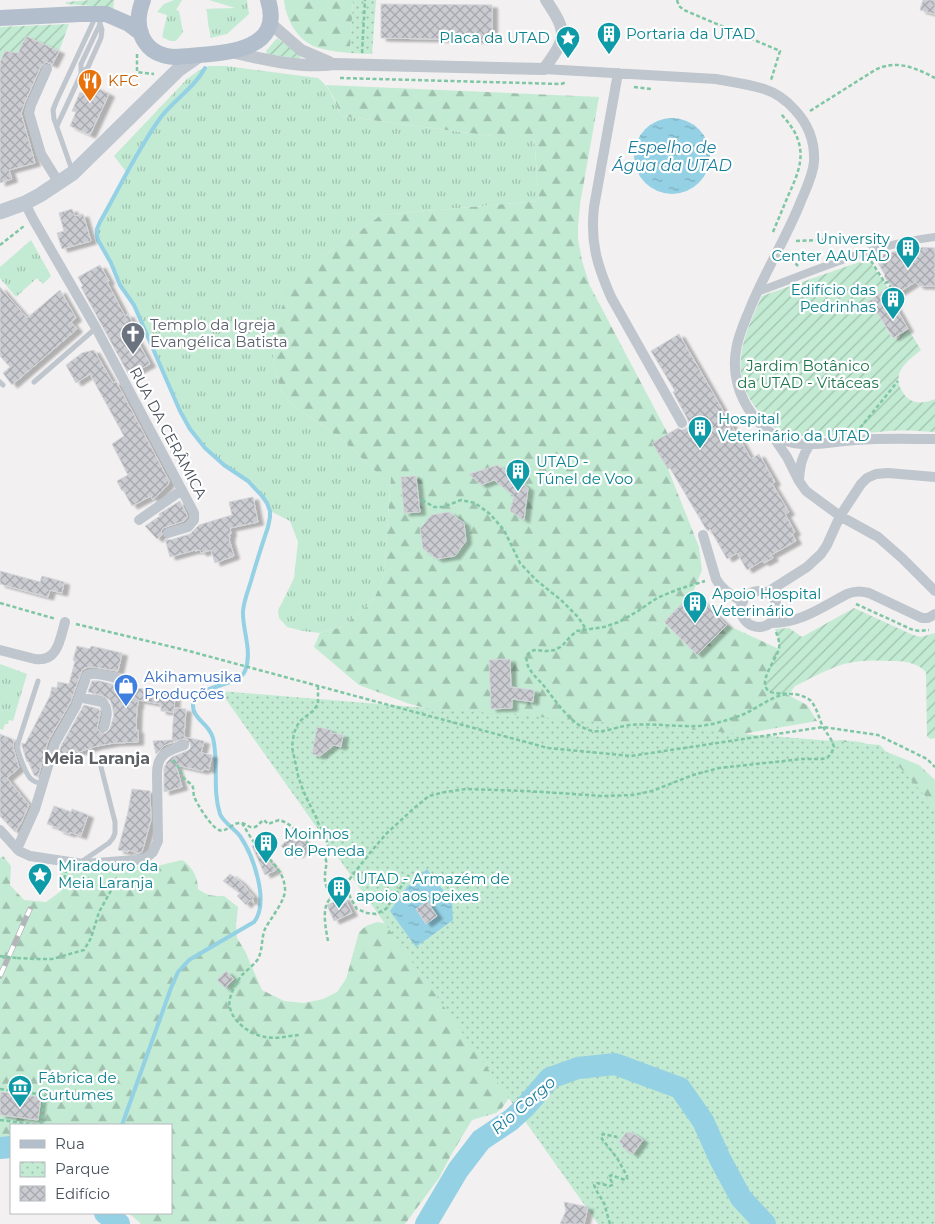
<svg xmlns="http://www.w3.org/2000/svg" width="935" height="1224" font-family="Montserrat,sans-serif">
  <defs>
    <pattern id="grass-tufts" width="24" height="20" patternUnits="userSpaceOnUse" patternTransform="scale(1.25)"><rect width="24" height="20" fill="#c3ebd3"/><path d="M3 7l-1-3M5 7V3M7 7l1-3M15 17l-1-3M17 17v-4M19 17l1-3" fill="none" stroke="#a0c1ae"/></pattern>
    <pattern id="forest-firs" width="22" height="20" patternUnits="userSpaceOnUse" patternTransform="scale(1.25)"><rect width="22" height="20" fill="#c3ebd3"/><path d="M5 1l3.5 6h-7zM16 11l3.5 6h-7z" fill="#a0c1ae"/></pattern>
    <pattern id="park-dots" width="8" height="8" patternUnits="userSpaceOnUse" patternTransform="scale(1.25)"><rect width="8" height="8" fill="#c3ebd3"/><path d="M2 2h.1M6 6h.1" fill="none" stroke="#a0c1ae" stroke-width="1.8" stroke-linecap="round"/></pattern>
    <pattern id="garden-furrows" width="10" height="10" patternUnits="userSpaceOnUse" patternTransform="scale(1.25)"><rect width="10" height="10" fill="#c3ebd3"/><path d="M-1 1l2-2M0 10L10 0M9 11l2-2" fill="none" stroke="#a0c1ae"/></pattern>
    <pattern id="water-ripples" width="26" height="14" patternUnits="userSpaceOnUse" patternTransform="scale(1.25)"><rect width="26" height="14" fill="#94d1e4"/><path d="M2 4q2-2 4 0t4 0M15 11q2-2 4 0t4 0" fill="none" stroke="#7bacbc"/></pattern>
    <pattern id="building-cross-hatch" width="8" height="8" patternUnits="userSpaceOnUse" patternTransform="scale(1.25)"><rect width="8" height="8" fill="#caccd2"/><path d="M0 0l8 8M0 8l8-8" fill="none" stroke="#a6a8ad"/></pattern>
    <filter id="shadow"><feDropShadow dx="5.5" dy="3" stdDeviation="1" flood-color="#0004"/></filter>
  </defs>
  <rect width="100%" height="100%" fill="#f2f0f0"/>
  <path fill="url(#grass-tufts)" d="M 174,0 L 182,0 L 176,10 L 179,11 L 183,32 L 176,41 L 170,41 L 162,37 L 167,15 L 157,12 L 164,4 Z
    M 209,0 L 247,0 L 249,14 L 227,34 L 210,38 C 211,32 208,28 208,22 C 207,17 208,14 206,9 L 235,8 Z
    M 209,66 L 226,66 L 318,78 C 330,87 335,102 341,116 L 492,136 L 534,136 L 539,201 L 381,215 L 352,237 L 324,255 L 298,278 L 278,318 L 274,335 L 273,350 L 274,365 L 277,379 L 282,392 L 290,402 L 300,411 L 322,425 L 344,441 L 378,474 L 391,474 L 384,576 L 375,597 L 365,608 L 342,627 L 320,633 L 303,631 L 287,627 L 279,618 L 278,611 L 294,578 L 298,542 L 290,521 L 270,511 L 267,503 L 254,487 L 214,457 L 196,438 L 190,429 L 173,398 L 162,368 L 134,305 L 120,285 L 111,263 L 98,240 L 97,235 L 97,229 L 100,222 L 127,173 L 114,156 L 187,79 L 198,71 Z
    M 31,240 L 51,276 L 43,284 L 37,278 L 16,297 L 0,278 L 0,267 Z
    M 0,664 L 27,674 L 13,721 L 9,720 L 8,724 L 5,724 L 3,730 L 0,729 Z"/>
  <path fill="url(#forest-firs)" d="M 284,0 L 353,0 L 350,53 C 340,52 329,51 319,48 C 298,42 286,20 284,0 Z
    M 326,85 L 599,97 L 580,204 L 578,227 L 578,239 L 582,261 L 590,286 L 668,434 L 653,443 L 668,469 L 699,547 L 702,570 L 693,592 L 727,625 L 779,649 C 776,661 766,670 765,683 L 777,693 L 784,693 L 807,705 L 817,721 L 690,743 L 446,714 L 407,703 L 359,685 L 314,647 L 320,633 L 342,627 L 365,608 L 375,597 L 384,576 L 391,475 L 378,474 L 344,441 L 322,425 L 300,411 L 290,402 L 282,392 L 277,379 L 274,365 L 273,350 L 274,335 L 278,318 L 288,291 L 298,278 L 310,266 L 324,255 L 352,237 L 381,215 L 539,201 L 534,136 L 492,136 L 341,116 L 334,98 Z
    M 842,740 L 861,742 L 897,756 L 919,765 L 935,780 L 935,1224 L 509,1098 L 502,1108 L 496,1113 L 472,1120 L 451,1155 L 439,1178 L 405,1224 L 141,1224 L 129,1213 L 171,1213 L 171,1125 L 11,1125 L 11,1144 L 0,1143 L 0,858 L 3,856 L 11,866 L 10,885 L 24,900 L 46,902 L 61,891 L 60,866 L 72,870 L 161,865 L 182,860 C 192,866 198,877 198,889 C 207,896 214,896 224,896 L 238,907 L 236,924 L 237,938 L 245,951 L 262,990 L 284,1001 L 304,1003 L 323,999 L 337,992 L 346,979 L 359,932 L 366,926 L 377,922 L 389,924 L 807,742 Z"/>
  <path fill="url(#park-dots)" d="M 353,0 L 376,0 L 372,54 L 350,53 Z
    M 220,691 L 880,745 L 935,807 L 935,1224 L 598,1224 Z"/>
  <path fill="url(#garden-furrows)" d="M 91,0 L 114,0 L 113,9 L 93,6 L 66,4 L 66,2 Z
    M 69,24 L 59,51 L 26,36 L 18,53 L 5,51 L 0,62 L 0,27 Z
    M 277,38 L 301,56 L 300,59 L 267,54 L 266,51 Z
    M 868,259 L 888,288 L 875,296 L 875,297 L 868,302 L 876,311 L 892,338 L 894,337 L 896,340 L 900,337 L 899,334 L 908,329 L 921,350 C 913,357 903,363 899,374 C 898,379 898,385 901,389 C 908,404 921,405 935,399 L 935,432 C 920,431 905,430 889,431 C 866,433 844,435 821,436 C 812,436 803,437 794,436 C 780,434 769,424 760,413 C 726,374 743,337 762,296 Z
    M 854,608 L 913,635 L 921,637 L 935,633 L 935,738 L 930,739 L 927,736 L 926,672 C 917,662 903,661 891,661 C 876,660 862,660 848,663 C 830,667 812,678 795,686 L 792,690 L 789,695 C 783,693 774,694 769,692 C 756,683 778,658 779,648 C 780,641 777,635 775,629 L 789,628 L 802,637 Z"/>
  <path fill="url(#water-ripples)" d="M634 156a38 38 0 1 1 76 0a38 38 0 1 1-76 0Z
    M 427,869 L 452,902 L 453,920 L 416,947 L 390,911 L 407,887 Z"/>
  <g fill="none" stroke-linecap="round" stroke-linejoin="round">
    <path stroke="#94d1e4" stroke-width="4" d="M 122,1125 L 171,988 L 178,972 L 189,960 L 254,922 C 270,902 253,855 240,836 C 234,828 224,823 220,814 C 212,790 219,763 213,738 C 209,724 198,722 194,711 C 185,683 237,690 245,671 C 253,651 242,630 243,611 C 244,600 248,591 251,581 C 256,563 262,545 268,527 L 270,517 L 270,511 L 267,503 L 262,496 L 248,481 L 224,465 L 205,448 L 190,429 L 180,411 L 134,305 L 120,285 L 111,263 L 98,240 L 97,235 L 97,229 L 100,222 C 120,187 137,150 161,117 C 174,100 195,87 205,68"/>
    <path stroke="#94d1e4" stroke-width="22" d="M 0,1148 L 11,1147
      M 105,1213 L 119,1224
      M 426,1224 L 458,1170 L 481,1140 L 511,1120 L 525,1107 L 550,1078 L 578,1068 L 615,1064 L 680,1088 L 703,1121 L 720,1159 L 741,1198 L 765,1224"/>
  </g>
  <path fill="url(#building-cross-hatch)" stroke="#d4d6da" filter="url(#shadow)" d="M 923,0 L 935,0 L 935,14 L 920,10 Z
    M 381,4 L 492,5 L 492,40 L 381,38 Z
    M 26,36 L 59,51 L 52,65 L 49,63 L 46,62 L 41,66 L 25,102 L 21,113 L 35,163 L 9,170 L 12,179 L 0,183 L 0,62 L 5,51 L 18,53 Z
    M 89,84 L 109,94 L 90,135 L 70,126 L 76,112 L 72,111 L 80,92 L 85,94 Z
    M 72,209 L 75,216 L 83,214 L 91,241 L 62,249 L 57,233 L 64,231 L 59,213 Z
    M 915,247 L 935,248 L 935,286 L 919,286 L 915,282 L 895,295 L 898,301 L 894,304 L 908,329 L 893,338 L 876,311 L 874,312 L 868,302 L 875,297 L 875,296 L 891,286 L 884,276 L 885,275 L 878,263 L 876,256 Z
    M 100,265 L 109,281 L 107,282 L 125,316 L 128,314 L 138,334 L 135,336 L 150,364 L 129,375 L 81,287 L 83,286 L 78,277 Z
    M 0,287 L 27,318 L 60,290 L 76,318 L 71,322 L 77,329 L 12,385 L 3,373 L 10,367 L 0,356 Z
    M 679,334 L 751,459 L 759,454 L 775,482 L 772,484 L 789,512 L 785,514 L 795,532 L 792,534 L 796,541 L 771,555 L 773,558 L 764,563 L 762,561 L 747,570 L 737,553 L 727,559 L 710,529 L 708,531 L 706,529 L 670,468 L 668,469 L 652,443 L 678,428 L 681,430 L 685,429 L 688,427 L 689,424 L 688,420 L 673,392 L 675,391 L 651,351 Z
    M 94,350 L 113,383 L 116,381 L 169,481 L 168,485 L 153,500 L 151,496 L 132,506 L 123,490 L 122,491 L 117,481 L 128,475 L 112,444 L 124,436 L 90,374 L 76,383 L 66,365 L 82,353 Z
    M 498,465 L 528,488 L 524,520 L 510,511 L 514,496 L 494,480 L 481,485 L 469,474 Z
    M 416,476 L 420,512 L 404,513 L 401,477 Z
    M 253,497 L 258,522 L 230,528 L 231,534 L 229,534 L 230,538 L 229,539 L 234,556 L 215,563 L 211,550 L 201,553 L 200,550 L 195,551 L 195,550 L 170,557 L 165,539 L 170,540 L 190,534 L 199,525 L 232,515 L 229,502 Z
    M 180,501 L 187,515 L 187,517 L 184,521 L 163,528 L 161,531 L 162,535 L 157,539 L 145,526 L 160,516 L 159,514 Z
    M 449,512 L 464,523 L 466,541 L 455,556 L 437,559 L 423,549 L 420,529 L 431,515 Z
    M 0,571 L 40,582 L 42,576 L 64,582 L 62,593 L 50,590 L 48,597 L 0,584 Z
    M 693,592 L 727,625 L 697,655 L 664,622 Z
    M 77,646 L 90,649 L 91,646 L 122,653 L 118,671 L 94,667 L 88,667 L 82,670 L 70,703 L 48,741 L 38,777 L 34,775 L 28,761 L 27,762 L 22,746 L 22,743 L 25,744 L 50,696 L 52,687 L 57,688 L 58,682 L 69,684 L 75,661 L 73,660 Z
    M 510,659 L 511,687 L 534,690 L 533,702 L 512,699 L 512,708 L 491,709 L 489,660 Z
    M 92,681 L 100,681 L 115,685 L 114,686 L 155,690 L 154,692 L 175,694 L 174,712 L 161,711 L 161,704 L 138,700 L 138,706 L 137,706 L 136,730 L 138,730 L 138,742 L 114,743 L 97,746 L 79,752 L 72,749 L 66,756 L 57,760 L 61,746 L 84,705 L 99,709 L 100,714 L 97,728 L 100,732 L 103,734 L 106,733 L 110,729 L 114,715 L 112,705 L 110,700 L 104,696 L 88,692 Z
    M 174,708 L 186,709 L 184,737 L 204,741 L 201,753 L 212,755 L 209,770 L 204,769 L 203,771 L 176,765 L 182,787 L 164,792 L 164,768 L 167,762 L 172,757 L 187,751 L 190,749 L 191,746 L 190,742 L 188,740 L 182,739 L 165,745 L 156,754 L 153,741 L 172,740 Z
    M 317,727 L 331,730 L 331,733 L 343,735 L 341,747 L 334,745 L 320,756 L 312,754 Z
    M 0,734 L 14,740 L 13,747 L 19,768 L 7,778 L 29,805 L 21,823 L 15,832 L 0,816 Z
    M 132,789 L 150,791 L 151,820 L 142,852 L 138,853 L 128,850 L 128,852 L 118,850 L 128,812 Z
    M 54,806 L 71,812 L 72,809 L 88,815 L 81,836 L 70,832 L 70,834 L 58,830 L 59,828 L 47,824 Z
    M 295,832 L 308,844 L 297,855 L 293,851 L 290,855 L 281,846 Z
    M 254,845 L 271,864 L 276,870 L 265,875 L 252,846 Z
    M 230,874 L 240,881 L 254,897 L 252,898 L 254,903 L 250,900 L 246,905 L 237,896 L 240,893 L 223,881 Z
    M 344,897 L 352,913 L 334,921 L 327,905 Z
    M 427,901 L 437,916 L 426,924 L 416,909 Z
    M 226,971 L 234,979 L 225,988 L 217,980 Z
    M 1,1092 L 41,1097 L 38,1120 L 0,1115 L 0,1096 Z
    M 631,1132 L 643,1140 L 633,1154 L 622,1147 L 623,1145 L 619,1142 L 626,1133 Z
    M 564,1202 L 588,1207 L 584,1224 L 560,1224 L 566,1211 Z"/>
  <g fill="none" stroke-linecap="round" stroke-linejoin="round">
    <path stroke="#7ec6a4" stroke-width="2.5" stroke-dasharray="4 2.5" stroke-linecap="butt" d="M 677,0 L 679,6 L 684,10 L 780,51 L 771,80
      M 362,53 L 365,0
      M 137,54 L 137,72 L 154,74
      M 340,78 L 561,84 L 567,82
      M 634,87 L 651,89
      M 810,111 L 875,70 C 896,59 916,68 935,78
      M 773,232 C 778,220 783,208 788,196 C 796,178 805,160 798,140 C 795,130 788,122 781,114
      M 796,241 L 861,238 L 865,243
      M 0,245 L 24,226
      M 790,252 L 793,261 L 798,266
      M 871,261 L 885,283 L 887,282 L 896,295
      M 860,428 L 898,381
      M 422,500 L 434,507 L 443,507 L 461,500 L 475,503 L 490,514 L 504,530 L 520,563 L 536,580 L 561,600 L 578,617 L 586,629
      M 0,603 L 56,619
      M 856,604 L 913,630 L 920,631 L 929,630
      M 76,624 L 185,650 L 548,748 L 631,756 L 823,727 L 878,735 L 927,759 L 935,767
      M 776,632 C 778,637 780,643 779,648 C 778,658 754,685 771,692 C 775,694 782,693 787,694
      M 318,686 L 318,704 L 313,711 L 300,721 L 297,726 L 294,733 L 292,747 L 298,775 L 301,785 L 306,797 L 316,817 L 318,823 L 325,834 L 329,850 L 325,858
      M 173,760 C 178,765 180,771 183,777 C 185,780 189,782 192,785 C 194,788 193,792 194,796 C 196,803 212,828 219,830 C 226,833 233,822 241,823 C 246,823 249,829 255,827 C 258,826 260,822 264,820 L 268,824 L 279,820 C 294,824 301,838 312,847 C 317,851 324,853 326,860 C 327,866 325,870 325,875 C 324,884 328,890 331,898
      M 242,823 C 247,831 252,841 259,848 C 270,861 284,870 285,889 C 286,900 270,919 265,929 C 261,939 263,949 258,959 C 254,965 247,970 242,975 C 237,981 233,989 231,995 C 223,1015 247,1034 265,1037 C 276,1039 288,1036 299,1035
      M 409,875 L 386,909 L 376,914 L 367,913 L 357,909 L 351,899 L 347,889 L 349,880 L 369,854 L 386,834 L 413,809 L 429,796 L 445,792 L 466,789 L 527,791 L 603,796 L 633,795 L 652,791 L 693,775 L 719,768 L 802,759 L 822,759 L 827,758 L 831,754 L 834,747 C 832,739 827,734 823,727 C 819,719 817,707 810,700 C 807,698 803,696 799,695 C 776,689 757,711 736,717 C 725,721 711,725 699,726 C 676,727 653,723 630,725 C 618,726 606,733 593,731 C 573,728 556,701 544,686 C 539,680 533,675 529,668 C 527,665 527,661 526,657 L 529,653 L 534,650 L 546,651 L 555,650 L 562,646 L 571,636 L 577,631 L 604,627 L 619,622 L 638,611 L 657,598 L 679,589 L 705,581
      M 328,941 C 326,930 321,907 330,899 C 334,894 342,892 347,889
      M 0,956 L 6,957
      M 17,958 L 35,959 L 52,959 L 84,950 L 91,938 L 99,912 L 113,887 L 64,880 L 66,871
      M 0,1089 L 45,1095 L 41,1125
      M 0,1120 L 39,1125
      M 610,1224 L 604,1203 L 596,1190 L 594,1185 L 597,1183 L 610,1186 L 612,1185 L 613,1184 L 609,1177 L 611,1175 L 625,1180 L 627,1179 L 627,1176 L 617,1158 L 602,1139 L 601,1136 L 603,1134 L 617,1137"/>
    <path stroke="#bfc6cd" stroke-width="5" d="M 81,73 L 81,64 L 100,24
      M 57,126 L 81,74 L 88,67 L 101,38 L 102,30 L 98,17
      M 72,170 L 54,119 L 53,110 L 56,102 L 96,16
      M 0,382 L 3,385
      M 34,382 L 96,328
      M 38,681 L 17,746 C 18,753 26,775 31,779 C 34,782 39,783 43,784
      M 81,862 L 109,843 L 113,838 L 115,833 L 115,822 L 101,767"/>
    <path stroke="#bfc6cd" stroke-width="8" d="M 757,292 C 814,271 874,244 935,237"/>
    <path stroke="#bfc6cd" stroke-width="10" d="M 47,69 L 31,105 L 29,113 L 41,154 L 59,183
      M 544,69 L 716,79 C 732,82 749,84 764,89 C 777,93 786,100 795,110 C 808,124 815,142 814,162 C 813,175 806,189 801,201 C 786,239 764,273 749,311 C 744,323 738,336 736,350 C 733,368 736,385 744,401 C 752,417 768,434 784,440 C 806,449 833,441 856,440 C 882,438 909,439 935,439
      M 618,73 L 594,207 C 590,242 597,265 611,297 L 682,423
      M 25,203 L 33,219 L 96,328 L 194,513 L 194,520 L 188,527 L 168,533
      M 772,435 L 787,457 L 799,481 L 806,491 L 840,516 L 878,537 L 902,558 L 935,591
      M 799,480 C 800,465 802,456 810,444
      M 139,520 L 182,490
      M 703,535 L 716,579 C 722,590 732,595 743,602
      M741 609a18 18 0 1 1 36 0a18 18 0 1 1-36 0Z
      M 766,593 L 807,567 L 821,554 L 827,545 L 840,516 L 861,484 L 867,478 L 876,474 L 888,473 L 935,477
      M 770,623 C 799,624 822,607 847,594 C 855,591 860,591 869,593 L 922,618 L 928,618 L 935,614
      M 0,650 L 35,659 C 58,662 60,639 65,622
      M 79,697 L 102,702 C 110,709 106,719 104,727
      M 0,830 L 19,851 L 30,856 L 83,864 L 136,860 L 146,858 L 153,852 L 158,841 L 157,774 C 157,754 167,751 184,745
      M 17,849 L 35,809 L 55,743 L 76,706 L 87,675 C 95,671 107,676 116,678"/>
    <path stroke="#bfc6cd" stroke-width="12" d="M 270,23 L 301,50 L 329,62
      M 231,52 C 261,59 304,69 334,64 L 544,69 C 567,37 568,33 546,0"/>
    <path stroke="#bfc7d1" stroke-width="15" d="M 0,212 L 25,203 L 40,195 L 73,173 L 179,69 L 199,55"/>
    <path stroke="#b2becc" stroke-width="16" d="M 143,0 C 132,28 143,56 176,57 C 211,53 286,57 268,0
      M 0,18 L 80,14 L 106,14 L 129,24 L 141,33"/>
    <defs>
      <path id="rail" d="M 0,976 L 30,909"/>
    </defs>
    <use href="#rail" stroke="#b2b5b9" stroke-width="5.5"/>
    <use href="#rail" stroke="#fff" stroke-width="4" stroke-dasharray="11" stroke-linecap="butt"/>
    <path stroke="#7ec6a4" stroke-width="2.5" stroke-dasharray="4 2.5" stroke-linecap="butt" d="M 6,957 L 17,958"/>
  </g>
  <defs>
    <symbol id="building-pin" viewBox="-11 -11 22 30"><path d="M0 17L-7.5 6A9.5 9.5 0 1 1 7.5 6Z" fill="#0f9aa8" stroke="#fff"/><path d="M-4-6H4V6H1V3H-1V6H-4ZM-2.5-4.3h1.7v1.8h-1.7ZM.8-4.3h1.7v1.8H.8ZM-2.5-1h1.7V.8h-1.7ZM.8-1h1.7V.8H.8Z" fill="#fff"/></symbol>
    <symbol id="sight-pin" viewBox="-11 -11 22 30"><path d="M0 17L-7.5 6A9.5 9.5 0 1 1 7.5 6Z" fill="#0f9aa8" stroke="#fff"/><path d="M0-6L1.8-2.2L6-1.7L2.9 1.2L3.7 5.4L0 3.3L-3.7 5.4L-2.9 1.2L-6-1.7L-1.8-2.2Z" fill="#fff"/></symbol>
    <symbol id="restaurant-pin" viewBox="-11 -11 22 30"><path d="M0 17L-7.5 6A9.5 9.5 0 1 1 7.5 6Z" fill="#e8710a" stroke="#fff"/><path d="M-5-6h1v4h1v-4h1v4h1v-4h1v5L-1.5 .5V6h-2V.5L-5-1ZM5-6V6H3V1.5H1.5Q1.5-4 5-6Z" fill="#fff"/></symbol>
    <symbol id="church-pin" viewBox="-11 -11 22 30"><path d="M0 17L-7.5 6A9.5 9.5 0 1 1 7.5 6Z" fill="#6b7280" stroke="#fff"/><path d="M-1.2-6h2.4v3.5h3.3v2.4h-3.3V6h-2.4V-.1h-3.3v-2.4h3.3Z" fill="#fff"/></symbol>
    <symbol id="shop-pin" viewBox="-11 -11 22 30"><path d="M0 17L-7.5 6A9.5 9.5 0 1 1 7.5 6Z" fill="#3f7fe0" stroke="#fff"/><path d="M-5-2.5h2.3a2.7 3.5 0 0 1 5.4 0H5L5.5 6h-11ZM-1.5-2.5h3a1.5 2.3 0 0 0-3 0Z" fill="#fff"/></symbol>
    <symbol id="museum-pin" viewBox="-11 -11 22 30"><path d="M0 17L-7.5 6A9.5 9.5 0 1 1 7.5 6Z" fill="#0f9aa8" stroke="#fff"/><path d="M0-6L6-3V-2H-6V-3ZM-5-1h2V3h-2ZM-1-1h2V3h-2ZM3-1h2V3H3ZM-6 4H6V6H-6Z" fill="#fff"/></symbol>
  </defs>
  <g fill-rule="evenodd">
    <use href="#building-pin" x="595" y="20" width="28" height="38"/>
    <use href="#sight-pin" x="554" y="24" width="28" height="38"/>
    <use href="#restaurant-pin" x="76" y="67" width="28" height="38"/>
    <use href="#building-pin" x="894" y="234" width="28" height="38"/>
    <use href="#building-pin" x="879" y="285" width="28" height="38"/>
    <use href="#church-pin" x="119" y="320" width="28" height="38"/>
    <use href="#building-pin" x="686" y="414" width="28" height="38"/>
    <use href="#building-pin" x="504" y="457" width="28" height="38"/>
    <use href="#building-pin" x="681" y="589" width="28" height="38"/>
    <use href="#shop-pin" x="112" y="672" width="28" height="38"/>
    <use href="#building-pin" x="252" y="829" width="28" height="38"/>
    <use href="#sight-pin" x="26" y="861" width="28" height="38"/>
    <use href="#building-pin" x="325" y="874" width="28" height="38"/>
    <use href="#museum-pin" x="6" y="1073" width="28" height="38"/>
  </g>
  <g text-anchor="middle" stroke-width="4.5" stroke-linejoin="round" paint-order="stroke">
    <g font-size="15" fill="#0d838f" stroke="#fff" text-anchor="start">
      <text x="626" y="39">Portaria da UTAD</text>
      <text x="550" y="43" text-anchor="end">Placa da UTAD</text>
      <text x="890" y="244" text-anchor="end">University<tspan x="890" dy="17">Center AAUTAD</tspan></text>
      <text x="876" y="295" text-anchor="end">Edifício das<tspan x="876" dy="17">Pedrinhas</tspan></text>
      <text x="718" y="424">Hospital<tspan x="718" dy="17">Veterinário da UTAD</tspan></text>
      <text x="536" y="467">UTAD -<tspan x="536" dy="17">Túnel de Voo</tspan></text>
      <text x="712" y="599">Apoio Hospital<tspan x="712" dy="17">Veterinário</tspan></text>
      <text x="284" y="839">Moinhos<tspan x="284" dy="17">de Peneda</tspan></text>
      <text x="58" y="871">Miradouro da<tspan x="58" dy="17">Meia Laranja</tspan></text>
      <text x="356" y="884">UTAD - Armazém de<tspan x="356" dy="17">apoio aos peixes</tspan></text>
      <text x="38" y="1083">Fábrica de<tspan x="38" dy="17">Curtumes</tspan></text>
    </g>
    <g font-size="15" fill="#c56008" stroke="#fff" text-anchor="start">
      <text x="108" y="86">KFC</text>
    </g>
    <g font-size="15" fill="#5b616d" stroke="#fff" text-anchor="start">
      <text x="150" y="330">Templo da Igreja<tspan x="150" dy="17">Evangélica Batista</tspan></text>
    </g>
    <g font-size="15" fill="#20774e" stroke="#fff">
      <text x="808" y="371">Jardim Botânico<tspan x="808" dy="17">da UTAD - Vitáceas</tspan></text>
    </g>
    <g font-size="15" fill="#49525b" stroke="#fff">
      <text transform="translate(168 433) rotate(62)" y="5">RUA DA CERÂMICA</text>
    </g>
    <g font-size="15" fill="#366cbe" stroke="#fff" text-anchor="start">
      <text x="144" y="682">Akihamusika<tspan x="144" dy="17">Produções</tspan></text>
    </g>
    <g font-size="16" font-style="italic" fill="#1a7e9e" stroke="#fff">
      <text x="672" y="153">Espelho de<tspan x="672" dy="18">Água da UTAD</tspan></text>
      <text transform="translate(523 1105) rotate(-41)" y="6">Rio Corgo</text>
    </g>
    <g font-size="16" font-weight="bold" fill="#5d6064" stroke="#fff">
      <text x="97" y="764">Meia Laranja</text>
    </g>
  </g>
  <rect x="10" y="1124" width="162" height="90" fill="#ffffff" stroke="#b6babd"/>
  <rect x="20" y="1140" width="25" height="8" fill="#b2becc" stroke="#b6babd"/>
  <text x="55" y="1149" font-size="15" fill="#49525b">Rua</text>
  <rect x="20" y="1162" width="25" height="15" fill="url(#park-dots)" stroke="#b6babd"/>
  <text x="55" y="1174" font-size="15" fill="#49525b">Parque</text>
  <rect x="20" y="1186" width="25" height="15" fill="url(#building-cross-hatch)" stroke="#b6babd"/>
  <text x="55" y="1199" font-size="15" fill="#49525b">Edifício</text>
</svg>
